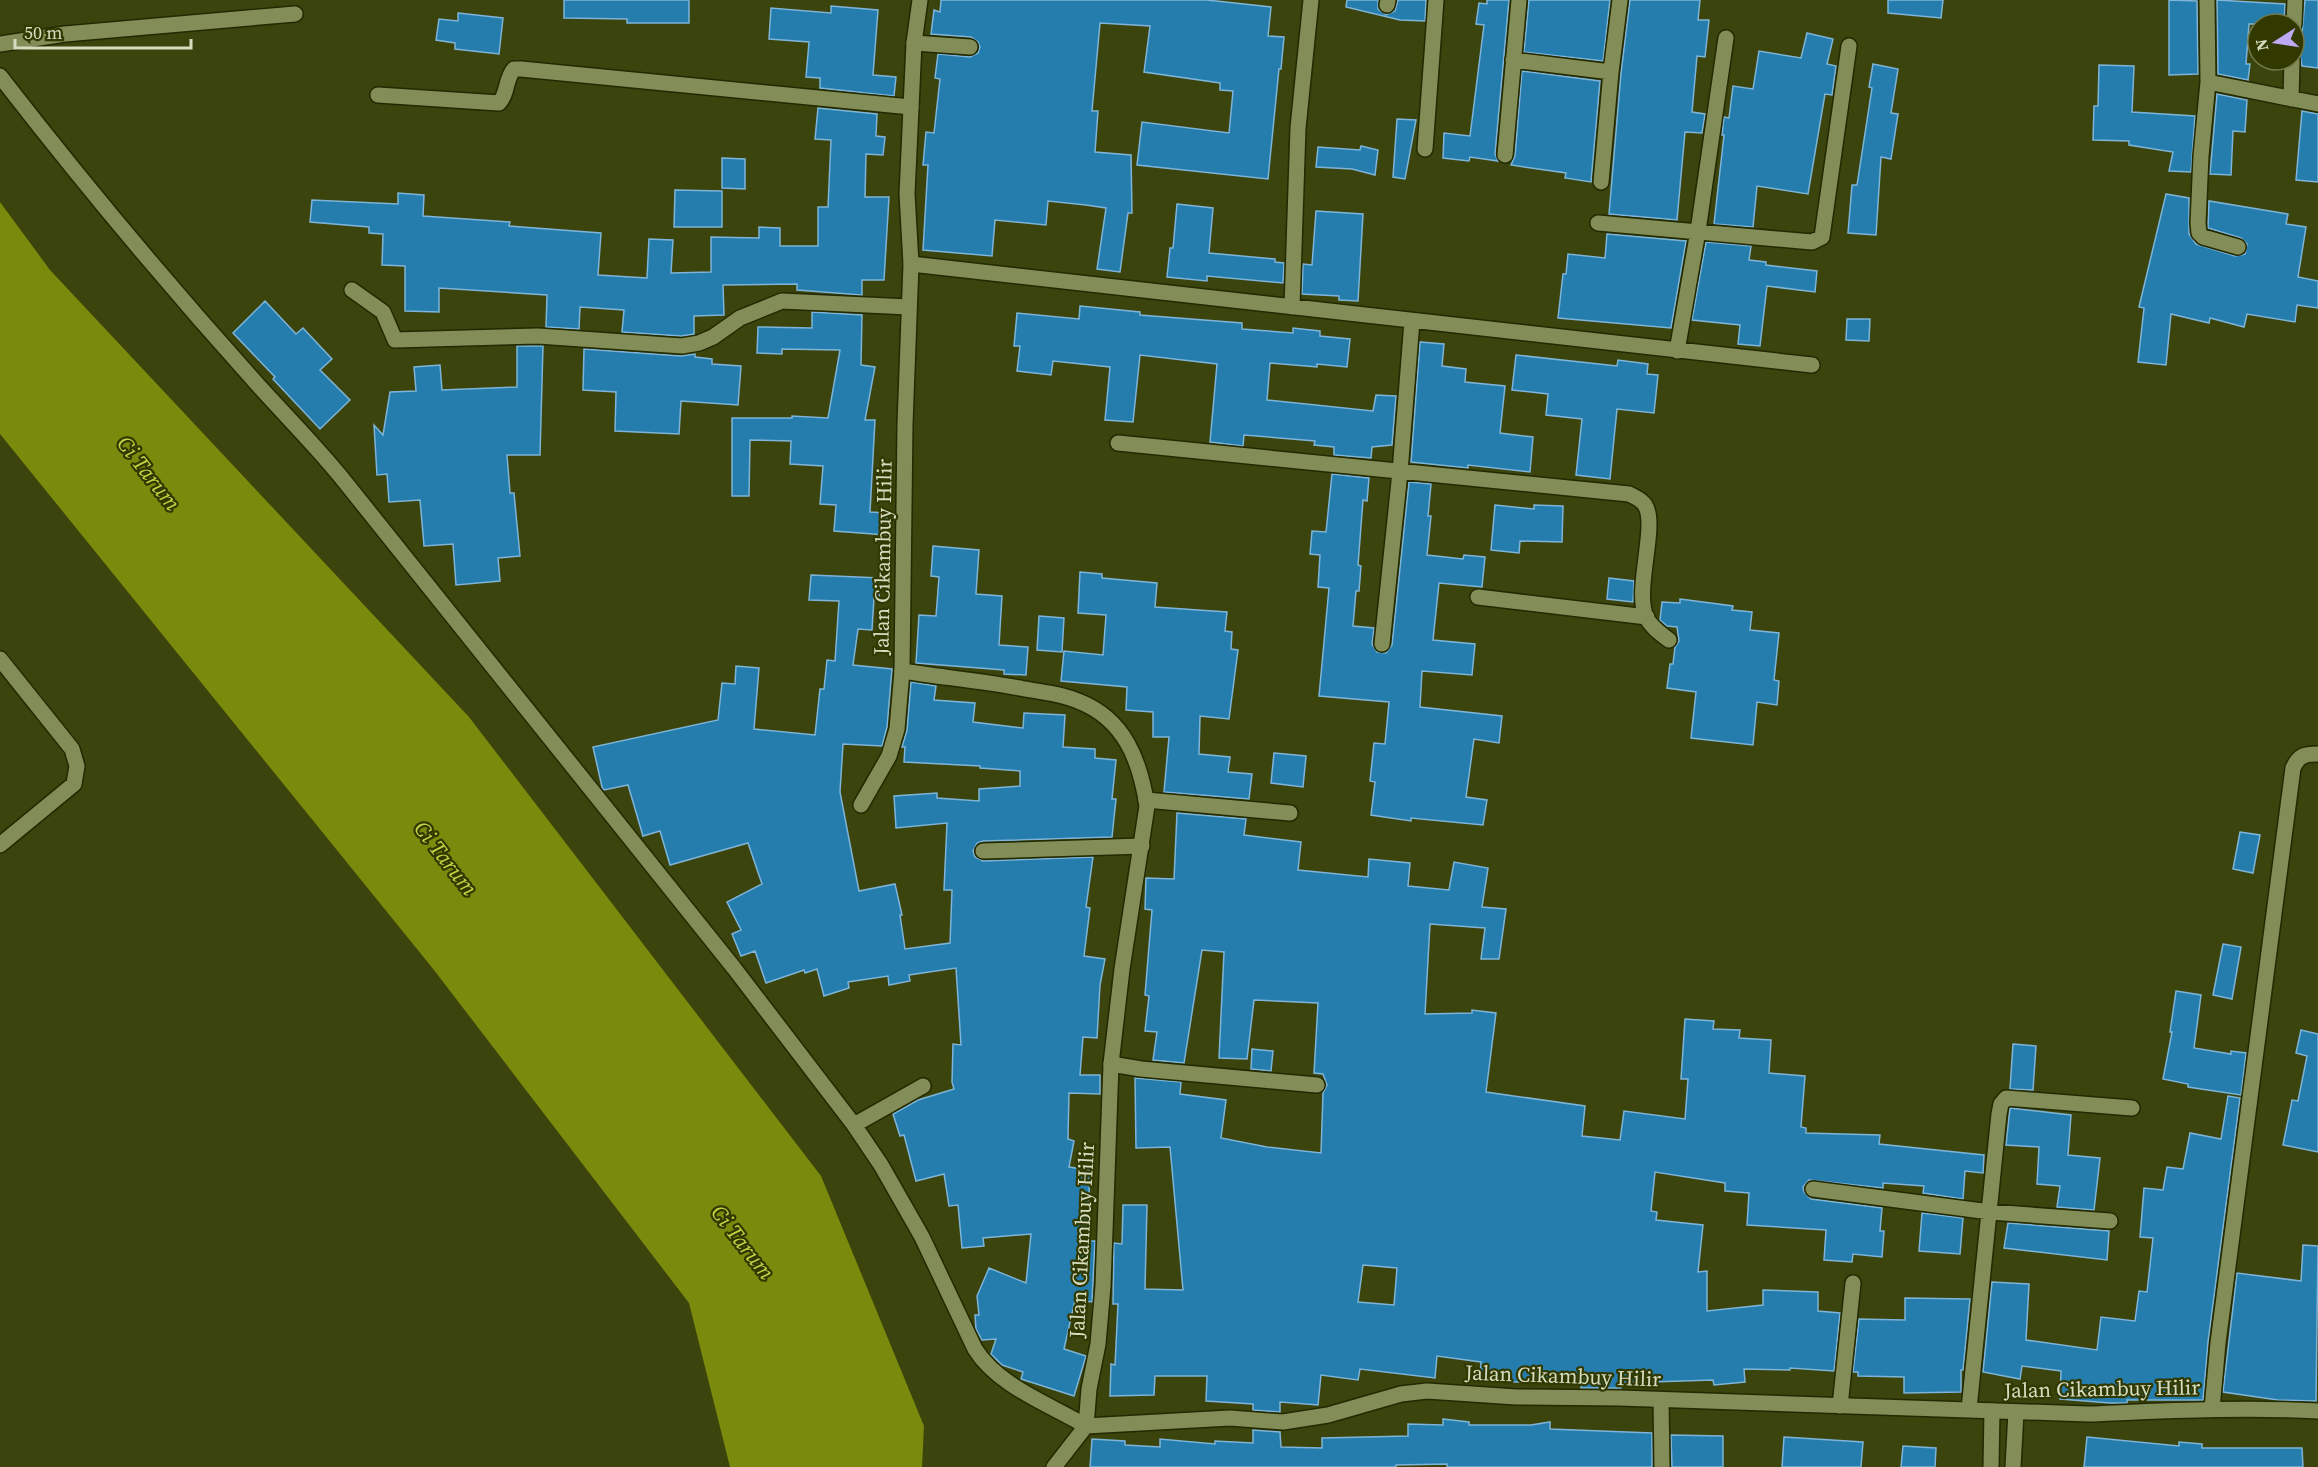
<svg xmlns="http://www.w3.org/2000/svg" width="2318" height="1467" font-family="'Source Serif 4',serif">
  <rect width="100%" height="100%" fill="#3b440c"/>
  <path fill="#7a8a0c" d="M 0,202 L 50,270 L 469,717 L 821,1176 L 924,1426 L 922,1467 L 730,1467 L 689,1303 L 434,970 L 0,434 Z"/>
  <path fill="#257dad" stroke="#7eb4d8" stroke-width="1.5" fill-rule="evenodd" d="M 564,0 L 689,0 L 689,23 L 627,23 L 627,19 L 564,18 Z
    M 941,0 L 1207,0 L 1271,7 L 1268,36 L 1284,37 L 1281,69 L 1279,69 L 1268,179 L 1137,165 L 1142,122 L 1229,133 L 1233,91 L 1220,90 L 1220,83 L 1144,72 L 1150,26 L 1100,23 L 1092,111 L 1098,111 L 1095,152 L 1131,155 L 1132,213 L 1128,213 L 1120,272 L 1097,269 L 1106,208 L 1086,205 L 1048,201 L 1046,225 L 995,220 L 992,256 L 923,250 L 928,165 L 923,165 L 926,132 L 934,133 L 940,79 L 935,78 L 938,54 L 970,57 L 978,53 L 980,47 L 978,42 L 971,37 L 931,34 L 934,10 L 940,12 Z
    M 1347,0 L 1378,0 L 1378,9 L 1386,15 L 1395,11 L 1398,0 L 1426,0 L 1425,21 L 1400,20 L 1346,7 Z
    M 1487,0 L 1509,0 L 1495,154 L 1498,161 L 1470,157 L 1469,161 L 1443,158 L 1444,133 L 1470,136 L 1484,25 L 1476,24 L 1479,3 L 1487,4 Z
    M 1529,0 L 1610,0 L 1603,61 L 1524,52 Z
    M 1630,0 L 1700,0 L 1698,20 L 1709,20 L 1705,57 L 1697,56 L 1692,112 L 1705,114 L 1702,133 L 1685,132 L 1677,220 L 1609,214 L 1621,73 Z
    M 1888,0 L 1943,0 L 1941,18 L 1888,13 Z
    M 2169,0 L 2197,1 L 2198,74 L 2169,75 Z
    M 2217,0 L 2285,4 L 2284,24 L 2249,24 L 2246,64 L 2250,64 L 2248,80 L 2218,74 Z
    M 2305,0 L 2318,0 L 2318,68 L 2302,66 L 2300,55 Z
    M 831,6 L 878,10 L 873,75 L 896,77 L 894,96 L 820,88 L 820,78 L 806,77 L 809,42 L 769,39 L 771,8 L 831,13 Z
    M 458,13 L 503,18 L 499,54 L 455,49 L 455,43 L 436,40 L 439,19 L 458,21 Z
    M 1807,33 L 1833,39 L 1827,64 L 1836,66 L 1832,95 L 1825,94 L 1808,194 L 1757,186 L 1753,227 L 1714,224 L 1724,135 L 1722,135 L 1724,117 L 1729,118 L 1733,86 L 1753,89 L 1759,51 L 1801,58 Z
    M 1873,64 L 1898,69 L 1891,113 L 1898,114 L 1891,159 L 1881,157 L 1876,235 L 1848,233 L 1852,185 L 1857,185 L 1872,88 L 1869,87 Z
    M 2099,65 L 2134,66 L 2132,112 L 2195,116 L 2191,172 L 2169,171 L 2173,152 L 2129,145 L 2129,141 L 2093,140 L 2094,106 L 2098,106 Z
    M 1522,71 L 1600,81 L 1591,182 L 1565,178 L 1566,173 L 1511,165 L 1515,156 Z
    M 2217,94 L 2247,100 L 2245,132 L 2233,131 L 2231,175 L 2210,174 Z
    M 818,108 L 877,114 L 876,136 L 885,137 L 883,155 L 866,154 L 865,197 L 889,197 L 884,280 L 862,280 L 862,295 L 797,290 L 797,284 L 723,285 L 724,315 L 694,316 L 694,334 L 681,336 L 622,332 L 624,310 L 580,307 L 579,329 L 546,327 L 547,295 L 439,288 L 439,312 L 405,311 L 405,266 L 382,265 L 383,234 L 369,233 L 369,227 L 310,222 L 312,200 L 398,204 L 398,193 L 424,195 L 423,216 L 510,222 L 509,226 L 601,233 L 598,275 L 647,278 L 649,239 L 673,240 L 671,273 L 711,272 L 711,237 L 759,238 L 759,227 L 780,228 L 780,246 L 818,246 L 818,207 L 828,207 L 831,140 L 815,139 Z
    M 2302,111 L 2318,114 L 2318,182 L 2296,180 Z
    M 1397,119 L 1416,120 L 1405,179 L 1393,177 Z
    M 1361,146 L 1378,150 L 1375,175 L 1352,169 L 1316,167 L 1318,147 L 1360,150 Z
    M 722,158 L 745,159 L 745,189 L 722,188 Z
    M 675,190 L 722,191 L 722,227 L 674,227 Z
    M 2166,194 L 2189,198 L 2189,234 L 2196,244 L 2235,256 L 2245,254 L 2247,244 L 2241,238 L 2208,228 L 2209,201 L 2288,214 L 2286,224 L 2306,227 L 2298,277 L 2318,281 L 2318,308 L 2297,305 L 2295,322 L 2247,314 L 2244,327 L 2210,318 L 2209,323 L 2171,314 L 2166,365 L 2138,362 L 2144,308 L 2139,307 Z
    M 1177,204 L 1213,208 L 1209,253 L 1275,259 L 1275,262 L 1284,263 L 1283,283 L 1207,276 L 1207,281 L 1167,277 L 1170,248 L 1173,248 Z
    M 1316,211 L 1363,214 L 1358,301 L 1339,300 L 1339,296 L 1302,294 L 1303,264 L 1312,265 Z
    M 1607,234 L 1686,241 L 1671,328 L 1558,318 L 1563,274 L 1566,274 L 1568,254 L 1605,258 Z
    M 1706,242 L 1751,246 L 1749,260 L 1766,262 L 1766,265 L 1817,271 L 1815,292 L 1767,286 L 1760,346 L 1738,344 L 1740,325 L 1692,320 Z
    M 265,301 L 296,334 L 303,328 L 332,359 L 320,370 L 350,400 L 320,429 L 273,379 L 275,377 L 233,333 Z
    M 1080,306 L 1140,312 L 1140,315 L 1242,323 L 1242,329 L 1293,333 L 1293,328 L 1320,331 L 1320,336 L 1350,339 L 1347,367 L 1317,364 L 1317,367 L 1270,363 L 1267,400 L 1373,411 L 1376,395 L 1396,396 L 1392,445 L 1372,447 L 1371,458 L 1334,455 L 1334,447 L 1314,445 L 1315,441 L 1244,435 L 1243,446 L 1210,442 L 1217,364 L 1140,355 L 1133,422 L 1105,420 L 1110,367 L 1053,361 L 1051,375 L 1017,371 L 1020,346 L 1014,346 L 1017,313 L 1079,319 Z
    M 812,312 L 862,315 L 861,365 L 875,367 L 865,420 L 875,420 L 870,512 L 887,513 L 886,535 L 834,531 L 836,505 L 820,504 L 823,466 L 790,464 L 791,441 L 750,440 L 749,496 L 732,496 L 732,418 L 792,418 L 792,416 L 828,418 L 840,350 L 782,349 L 782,354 L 757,353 L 758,327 L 812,328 Z
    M 1847,319 L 1870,319 L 1869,341 L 1846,340 Z
    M 1420,342 L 1444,344 L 1442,366 L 1466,369 L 1465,382 L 1505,386 L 1500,433 L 1533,437 L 1530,472 L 1468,465 L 1468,468 L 1411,462 Z
    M 517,346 L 543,346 L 540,455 L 507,455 L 510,493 L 514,493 L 520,556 L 498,558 L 500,581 L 456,585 L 453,544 L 424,546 L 420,500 L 389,502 L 387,474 L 377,475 L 374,425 L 383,435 L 390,392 L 416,391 L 414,367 L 440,365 L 442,390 L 517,387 Z
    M 584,349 L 681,356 L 695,354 L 695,357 L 712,359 L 712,364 L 741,366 L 738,405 L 681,401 L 679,434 L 615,431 L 616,392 L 583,390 Z
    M 1516,355 L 1617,366 L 1618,360 L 1648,364 L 1647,374 L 1658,375 L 1654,413 L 1617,409 L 1610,479 L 1576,475 L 1582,419 L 1546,415 L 1548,394 L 1512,390 Z
    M 1332,474 L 1369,478 L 1367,501 L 1363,500 L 1358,565 L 1361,566 L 1359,591 L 1356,591 L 1353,626 L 1374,628 L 1372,644 L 1377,652 L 1386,653 L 1392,645 L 1409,482 L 1431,484 L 1428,516 L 1431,516 L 1427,555 L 1463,559 L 1464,555 L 1485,557 L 1482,587 L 1439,583 L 1433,640 L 1475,644 L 1472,675 L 1422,671 L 1420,707 L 1502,716 L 1499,743 L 1474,739 L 1466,797 L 1487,800 L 1483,825 L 1411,818 L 1411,821 L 1371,815 L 1375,782 L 1370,781 L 1374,743 L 1385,744 L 1389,702 L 1319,696 L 1329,588 L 1318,587 L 1320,555 L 1310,554 L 1312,531 L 1326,532 Z
    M 1495,505 L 1534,509 L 1534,505 L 1563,506 L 1562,542 L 1520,541 L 1519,553 L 1491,550 Z
    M 933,546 L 979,550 L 976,594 L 1002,596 L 999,645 L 1028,647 L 1026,675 L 1004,674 L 1004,670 L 916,663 L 919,615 L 936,616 L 939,577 L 931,576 Z
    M 1080,572 L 1102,574 L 1102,578 L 1157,583 L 1155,607 L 1227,612 L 1225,631 L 1232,632 L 1231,649 L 1238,650 L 1229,719 L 1200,716 L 1199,754 L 1230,757 L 1228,772 L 1252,774 L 1249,799 L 1164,792 L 1169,737 L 1153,737 L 1153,712 L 1126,710 L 1127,687 L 1061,681 L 1064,651 L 1103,655 L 1106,615 L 1078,613 Z
    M 811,575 L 880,578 L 879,599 L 874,598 L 872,630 L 858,629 L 853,665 L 892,669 L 887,727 L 882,746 L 843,744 L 840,792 L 859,891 L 895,884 L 902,915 L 900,915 L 905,949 L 950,943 L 952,890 L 944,890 L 947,823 L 896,828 L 894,796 L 937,793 L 937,798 L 979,801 L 979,789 L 1020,786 L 1020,771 L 980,768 L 980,766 L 904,762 L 905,747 L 902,747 L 907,730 L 911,682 L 936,686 L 934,700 L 975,703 L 973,722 L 1023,728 L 1024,713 L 1065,715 L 1063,747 L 1095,749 L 1095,758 L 1116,760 L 1112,799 L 1116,799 L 1112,837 L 983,841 L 977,843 L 973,851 L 975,857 L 983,861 L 1093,857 L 1086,907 L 1090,908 L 1084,956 L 1105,959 L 1100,985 L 1097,1038 L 1083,1037 L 1080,1075 L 1100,1075 L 1100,1094 L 1069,1093 L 1068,1139 L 1074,1141 L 1069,1167 L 1090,1170 L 1087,1241 L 1095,1241 L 1092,1302 L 1075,1300 L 1064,1349 L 1086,1356 L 1074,1396 L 1021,1379 L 1023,1372 L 1002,1365 L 991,1354 L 996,1339 L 982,1340 L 976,1329 L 975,1315 L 979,1315 L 977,1296 L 989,1268 L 1026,1283 L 1031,1234 L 983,1238 L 984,1246 L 962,1248 L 958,1205 L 949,1206 L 944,1174 L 916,1181 L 904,1135 L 900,1136 L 893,1114 L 918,1100 L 954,1089 L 952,1082 L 953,1044 L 961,1045 L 956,968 L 909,975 L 910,981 L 889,985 L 888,976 L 848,982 L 849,988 L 824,996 L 817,969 L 805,973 L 804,970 L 766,983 L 755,951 L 741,956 L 732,934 L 741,930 L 727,902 L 762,884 L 748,843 L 670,865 L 660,831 L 643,836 L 628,785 L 604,790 L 602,787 L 593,747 L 718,720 L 722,683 L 735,684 L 736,666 L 759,668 L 754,729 L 815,735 L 820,689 L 824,689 L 827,660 L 835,661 L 839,601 L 809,600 Z
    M 1609,578 L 1634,581 L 1633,602 L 1607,599 Z
    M 1680,599 L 1733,606 L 1732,610 L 1752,612 L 1750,630 L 1779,633 L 1774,680 L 1779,681 L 1777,705 L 1757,702 L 1753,745 L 1691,738 L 1696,692 L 1667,688 L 1670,664 L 1673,664 L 1675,647 L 1679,641 L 1677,627 L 1667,626 L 1660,620 L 1662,602 L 1680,603 Z
    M 1039,616 L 1064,618 L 1062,652 L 1037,650 Z
    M 1274,753 L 1306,756 L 1303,787 L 1271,783 Z
    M 1177,813 L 1246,819 L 1244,835 L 1301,842 L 1298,870 L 1368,877 L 1369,859 L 1410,863 L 1408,886 L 1449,890 L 1454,862 L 1488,868 L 1482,907 L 1506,909 L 1499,959 L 1481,959 L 1485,928 L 1430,924 L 1425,1014 L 1472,1013 L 1472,1010 L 1496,1013 L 1486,1092 L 1585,1106 L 1582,1136 L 1620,1140 L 1624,1111 L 1685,1119 L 1688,1079 L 1681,1079 L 1685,1019 L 1714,1021 L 1713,1029 L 1740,1030 L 1739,1038 L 1771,1040 L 1769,1073 L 1805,1076 L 1801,1127 L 1806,1128 L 1806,1133 L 1880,1135 L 1879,1144 L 1984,1155 L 1983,1173 L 1965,1171 L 1963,1199 L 1923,1193 L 1924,1186 L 1883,1183 L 1883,1188 L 1809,1180 L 1803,1187 L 1804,1192 L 1811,1199 L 1882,1208 L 1880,1231 L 1884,1231 L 1882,1257 L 1853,1254 L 1852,1262 L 1824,1260 L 1826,1230 L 1747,1225 L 1749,1193 L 1725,1191 L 1725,1183 L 1655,1172 L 1651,1211 L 1657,1212 L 1656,1220 L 1703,1225 L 1698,1272 L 1707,1271 L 1707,1311 L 1763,1305 L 1763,1290 L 1818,1292 L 1818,1311 L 1840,1313 L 1834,1371 L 1790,1368 L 1790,1370 L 1744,1369 L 1745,1382 L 1714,1385 L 1713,1380 L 1621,1383 L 1621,1388 L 1581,1388 L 1582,1384 L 1480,1381 L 1481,1362 L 1437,1356 L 1435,1378 L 1360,1369 L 1358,1380 L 1321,1375 L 1318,1405 L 1280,1402 L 1280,1412 L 1253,1410 L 1253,1404 L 1206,1401 L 1207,1376 L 1155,1376 L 1154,1395 L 1110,1396 L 1111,1364 L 1115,1365 L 1118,1304 L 1113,1304 L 1114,1243 L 1122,1244 L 1123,1205 L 1147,1205 L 1145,1289 L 1183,1290 L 1170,1147 L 1136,1148 L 1135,1078 L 1181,1082 L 1180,1094 L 1226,1100 L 1221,1138 L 1267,1147 L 1321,1153 L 1323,1093 L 1327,1085 L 1323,1074 L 1314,1073 L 1318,1003 L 1254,1000 L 1247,1059 L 1219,1058 L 1224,952 L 1202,950 L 1184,1063 L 1153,1060 L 1157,1032 L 1145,1031 L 1149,996 L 1145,995 L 1152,910 L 1145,909 L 1146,878 L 1174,879 ZM 1363,1265 L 1397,1268 L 1394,1305 L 1358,1302 Z
    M 2240,832 L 2260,835 L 2253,873 L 2233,869 Z
    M 2223,944 L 2241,947 L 2232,999 L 2213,995 Z
    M 2176,991 L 2201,995 L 2194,1048 L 2231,1054 L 2231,1051 L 2246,1053 L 2241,1095 L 2188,1087 L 2188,1084 L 2163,1079 L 2172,1032 L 2170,1032 Z
    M 2301,1030 L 2318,1034 L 2318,1152 L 2283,1145 L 2292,1100 L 2298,1101 L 2307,1056 L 2296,1053 Z
    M 2013,1044 L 2036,1046 L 2033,1090 L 2010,1089 Z
    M 1252,1049 L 1273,1051 L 1271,1071 L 1251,1069 Z
    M 2228,1096 L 2240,1098 L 2208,1342 L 2203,1400 L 2127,1400 L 2127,1403 L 2110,1403 L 2060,1399 L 2061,1371 L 2022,1366 L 2020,1379 L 1983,1372 L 1992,1282 L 2029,1284 L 2026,1340 L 2097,1350 L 2101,1317 L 2135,1321 L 2139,1291 L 2147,1292 L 2153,1238 L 2140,1237 L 2144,1188 L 2163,1190 L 2167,1167 L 2183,1169 L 2190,1133 L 2221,1139 Z
    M 2010,1108 L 2071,1115 L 2068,1155 L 2100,1158 L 2094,1210 L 2057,1207 L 2060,1186 L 2037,1184 L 2039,1147 L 2006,1145 Z
    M 1922,1213 L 1963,1218 L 1960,1254 L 1919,1251 Z
    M 2008,1223 L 2109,1231 L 2107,1260 L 2004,1248 Z
    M 2303,1245 L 2318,1246 L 2316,1401 L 2278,1400 L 2223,1392 L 2237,1273 L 2301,1281 Z
    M 1905,1298 L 1970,1299 L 1963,1370 L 1961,1370 L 1961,1392 L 1904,1393 L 1904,1377 L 1858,1376 L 1858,1372 L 1853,1372 L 1859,1319 L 1905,1320 Z
    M 1443,1419 L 1469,1422 L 1469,1425 L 1531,1425 L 1550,1422 L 1550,1429 L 1652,1433 L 1652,1467 L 1447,1467 L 1447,1464 L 1396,1465 L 1396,1467 L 1090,1467 L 1092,1439 L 1125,1441 L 1125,1445 L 1160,1447 L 1160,1439 L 1215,1444 L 1215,1441 L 1253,1443 L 1253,1430 L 1280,1432 L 1281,1447 L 1322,1448 L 1322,1438 L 1408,1436 L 1408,1424 L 1443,1425 Z
    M 1671,1435 L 1723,1436 L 1723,1467 L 1672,1467 Z
    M 1784,1437 L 1863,1442 L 1861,1467 L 1782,1467 Z
    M 2087,1437 L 2179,1446 L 2179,1442 L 2202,1444 L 2202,1448 L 2302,1448 L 2303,1467 L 2084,1467 Z
    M 1903,1446 L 1936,1448 L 1935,1467 L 1901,1467 Z"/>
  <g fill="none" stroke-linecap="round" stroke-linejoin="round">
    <defs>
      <path id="street" d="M 2207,0 L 2208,82 L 2201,156 L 2198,223 L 2199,233 L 2203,237 L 2238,247
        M 1387,5 L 1388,0
        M 2294,24 L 2295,0
        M 914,43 L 970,47
        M 0,44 L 65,34 L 295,14
        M 1513,60 L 1611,72 L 1620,0
        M 0,76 C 82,182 169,286 258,385 C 286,416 315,445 341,477 L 734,968 L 854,1125 L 881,1165 L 922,1237 L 975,1349 C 998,1386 1049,1404 1086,1426
        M 2208,82 L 2318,104
        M 378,95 L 499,103 C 508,94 505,79 514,69 L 521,69 L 911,107
        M 2291,99 L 2292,60
        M 1425,149 L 1436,0
        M 1505,155 L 1519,0
        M 1601,182 L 1611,72
        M 1598,223 L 1812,242 L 1822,237 L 1849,46
        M 911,264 L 1812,365
        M 352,290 L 383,312 L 395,340 L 538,336 L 682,346 L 699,343 L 713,337 L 740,318 L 782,301 L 909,307
        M 1292,307 L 1298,128 L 1311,0
        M 1677,351 L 1698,231 L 1726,38
        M 1118,443 L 1629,494 C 1635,497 1641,499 1645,505 C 1658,525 1634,589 1646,617 C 1651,627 1660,633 1669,640
        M 1478,597 L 1647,617
        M 1382,644 L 1400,472 L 1412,321
        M 0,659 L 72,749 L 77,766 L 74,784 L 0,845
        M 1146,800 L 1290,813
        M 861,805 L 889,756 L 897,729 L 902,671
        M 983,851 L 1142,846
        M 1111,1064 L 1141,1069 L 1317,1085
        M 854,1125 L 923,1086
        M 1813,1189 L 1990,1212 L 2110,1221
        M 1661,1400 L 1662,1467
        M 1840,1406 L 1853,1283
        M 1969,1409 L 1999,1114 L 2001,1104 L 2006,1098 L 2132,1108
        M 2212,1409 L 2218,1343 L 2293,768 C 2299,755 2305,754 2318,754
        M 1991,1467 L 1992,1411
        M 2013,1467 L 2016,1412"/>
      <path id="secondary" d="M 920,0 L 914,43 L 907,194 L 911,264 L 905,424 L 902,671 C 941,677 981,681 1020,688 C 1039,692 1060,693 1078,701 C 1125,719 1140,761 1147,806 L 1122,969 L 1111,1064 L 1103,1286 L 1098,1344 L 1089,1389 L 1086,1426
        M 1086,1426 L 1230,1418 L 1283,1422 L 1328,1415 L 1401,1394 L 1427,1391 L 1516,1397 L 1620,1398 L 2088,1414 C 2165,1411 2240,1407 2318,1411
        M 1054,1467 L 1086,1426"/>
    </defs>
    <use href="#street" stroke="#232900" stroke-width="18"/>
    <use href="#secondary" stroke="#232900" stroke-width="18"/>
    <use href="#street" stroke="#838d57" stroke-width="15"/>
    <use href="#secondary" stroke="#838d57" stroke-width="15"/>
  </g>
  <g text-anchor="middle" stroke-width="4.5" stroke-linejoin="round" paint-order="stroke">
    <g font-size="21" fill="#d5dcc0" stroke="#313900">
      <text transform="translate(883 557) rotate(-89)" y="7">Jalan Cikambuy Hilir</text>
      <text transform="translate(1082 1240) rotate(-87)" y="7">Jalan Cikambuy Hilir</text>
      <text transform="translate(1563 1376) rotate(2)" y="7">Jalan Cikambuy Hilir</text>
      <text transform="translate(2102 1389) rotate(-1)" y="7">Jalan Cikambuy Hilir</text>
    </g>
    <g font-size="22" font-style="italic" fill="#bed444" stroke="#313900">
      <text transform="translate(149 473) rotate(52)" y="8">Ci Tarum</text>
      <text transform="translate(446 858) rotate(52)" y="8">Ci Tarum</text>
      <text transform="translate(743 1242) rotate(52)" y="8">Ci Tarum</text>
    </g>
  </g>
  <g transform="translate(2276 42) rotate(258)"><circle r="28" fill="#313900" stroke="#737a4d" stroke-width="1.5"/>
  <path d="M0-4.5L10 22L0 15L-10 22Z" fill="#bfa8f4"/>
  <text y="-9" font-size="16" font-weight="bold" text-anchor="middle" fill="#d5dcc0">N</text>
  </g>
  <path d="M15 39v9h176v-9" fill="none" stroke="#d5dcc0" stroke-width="3"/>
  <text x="24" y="39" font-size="18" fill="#d5dcc0" stroke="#313900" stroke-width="4.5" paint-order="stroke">50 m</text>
</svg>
